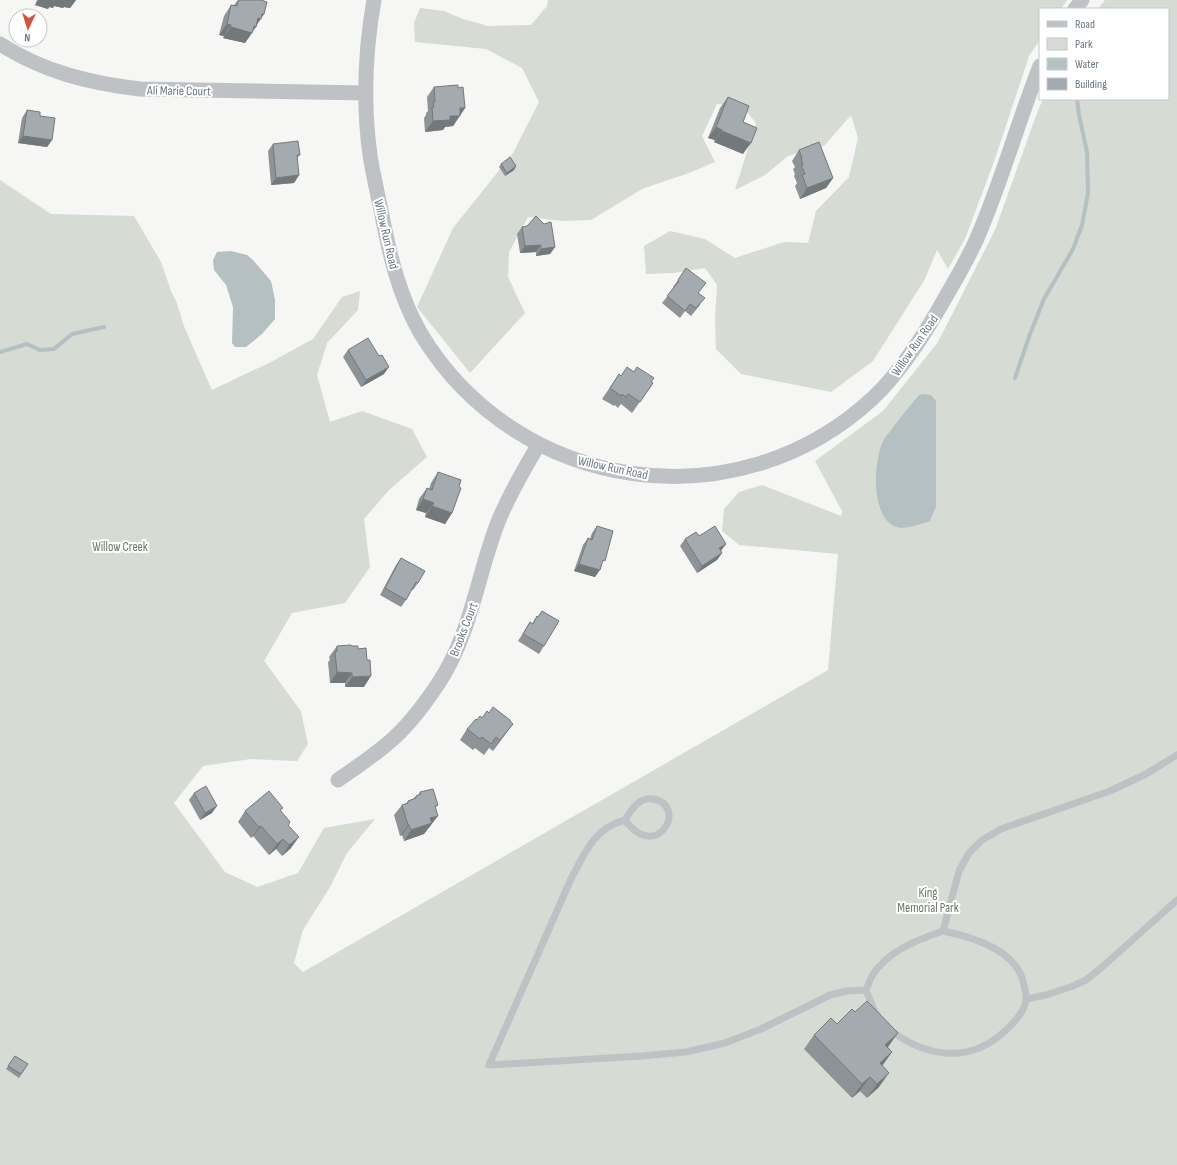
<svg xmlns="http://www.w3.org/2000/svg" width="1177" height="1165" font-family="'Sofia Sans Condensed',sans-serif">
  <rect width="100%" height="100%" fill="#f6f6f4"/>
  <path fill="#d6dbd3" d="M 548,0 L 1067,0 L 1061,9 L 1040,9 L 1040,40 L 1029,56 L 995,159 L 965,239 L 948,269 L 937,250 L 925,279 L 873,361 L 831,392 L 741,374 L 716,349 L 715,319 L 717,285 L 705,268 L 674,273 L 646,274 L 644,246 L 670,231 L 705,239 L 735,258 L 784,242 L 808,243 L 816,211 L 849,177 L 858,138 L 851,115 L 824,146 L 788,156 L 765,175 L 735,190 L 756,123 L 742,106 L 717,104 L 702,136 L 715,162 L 689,173 L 642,189 L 591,220 L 563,221 L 528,217 L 509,252 L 508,277 L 525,313 L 470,373 L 417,307 L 453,228 L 513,153 L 539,102 L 522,68 L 486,49 L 415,42 L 414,23 L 420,8 L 444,11 L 463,19 L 488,26 L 531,25 L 547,6 Z
    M 1105,0 L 1177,0 L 1177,1165 L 0,1165 L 0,180 L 51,214 L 134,216 L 161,262 L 172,294 C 177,299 181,318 184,326 C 193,348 203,369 212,390 L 271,362 L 313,339 L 342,297 L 360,291 L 358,310 L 327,343 L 317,375 L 330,422 L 362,411 L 412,429 L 427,457 L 389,490 L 364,519 L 370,567 L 345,603 L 292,613 L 264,661 L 301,711 L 308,744 L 297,761 L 251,759 L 203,766 L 174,803 L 225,872 L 257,887 L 298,873 L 324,828 L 375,819 L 347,853 L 330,887 L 303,930 L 294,963 L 303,972 L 828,670 L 838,554 L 739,545 L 722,531 L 724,509 L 739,492 L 762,485 L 841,516 L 842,511 L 815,461 L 883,411 L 938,342 L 995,230 L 1037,113 L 1043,99 L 1168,99 L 1168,9 L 1098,9 Z"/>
  <path fill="#b5c0c3" d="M 231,251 L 247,255 L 253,260 L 271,281 L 275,300 L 275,319 L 262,334 L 246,347 L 235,347 L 232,343 L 233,307 L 226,285 L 214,270 L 213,260 L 217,252 Z
    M 925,394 L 931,395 L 936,401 L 936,507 L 930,521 C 920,524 904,531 894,526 C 870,514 874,461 883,441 C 886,435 891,431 894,426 C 902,416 910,405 919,395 Z"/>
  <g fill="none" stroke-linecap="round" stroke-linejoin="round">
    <path stroke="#b5c0c3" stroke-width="4" d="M 0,352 L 27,344 L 40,350 L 54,349 L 72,334 L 104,327
      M 1015,378 L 1030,334 L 1044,299 L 1073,249 L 1082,225 L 1088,193 L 1087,152 L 1079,115 L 1077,99"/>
    <path stroke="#bec2c5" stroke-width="7" d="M 625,820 C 657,864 689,805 653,799 C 639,797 632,809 625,820 C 595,827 584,854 571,879 L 489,1065 L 642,1056 L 686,1052 L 725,1043 L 761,1029 L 830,995 L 847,991 L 866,990 L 874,1010 L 877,1015
      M 866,990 C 868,985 870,980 872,976 C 887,951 917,940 943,931 L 959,871 L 969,853 L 982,840 L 1001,829 L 1110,791 L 1146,774 L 1177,755
      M 1026,999 L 1046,995 L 1073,986 L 1086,980 L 1101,968 L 1177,900
      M 890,1030 C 927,1058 971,1064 1006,1030 C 1015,1022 1024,1012 1026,1000 C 1027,996 1025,990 1024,985 C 1018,950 973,937 943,931"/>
    <path stroke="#bec2c5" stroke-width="15" d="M 374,0 C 365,51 363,104 370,155 C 373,174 377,192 381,210 C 389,253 399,296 421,334 C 518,494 738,525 874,397 C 900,372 919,343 937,312 C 951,287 967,262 978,236 C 1002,180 1018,122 1040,66
      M 1075,9 L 1082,0
      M 0,44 C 44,72 89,83 140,89 L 366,93
      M 338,780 C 355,768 372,757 387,744 C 407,728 424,705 438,684 C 471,635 477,576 498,522 C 509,495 524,469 539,444"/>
  </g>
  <path fill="#8d9397" d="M 37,0 L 76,0 L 70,8 L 64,7 L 63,8 L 54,6 L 53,8 L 49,7 L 48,9 L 35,5 Z
    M 238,0 L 261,0 L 264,14 L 245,43 L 223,38 L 224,36 L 219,35 L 224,16 L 231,5 L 234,5 Z
    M 434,87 L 458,88 L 465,108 L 453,126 L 445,127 L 443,130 L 425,132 L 424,118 L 426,115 L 426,113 L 428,111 L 427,97 Z
    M 728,97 L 743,122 L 743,154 L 714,142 L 715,140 L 708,138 L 720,108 Z
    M 27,110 L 40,116 L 52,140 L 47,147 L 18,143 L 22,118 Z
    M 273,144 L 300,155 L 297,158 L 299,175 L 294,183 L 271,185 L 268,151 Z
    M 799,150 L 833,178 L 826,188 L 800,199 L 795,186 L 797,183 L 794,176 L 795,174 L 793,169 L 795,167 L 792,161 Z
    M 501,164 L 516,166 L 514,170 L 505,176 L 499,167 Z
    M 522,227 L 555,247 L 550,254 L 536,256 L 536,252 L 520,253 L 517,234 Z
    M 678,280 L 699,293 L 700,305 L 691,316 L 685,311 L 680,318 L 662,303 L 674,288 L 673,287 Z
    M 348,350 L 384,374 L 361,387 L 343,357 Z
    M 634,372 L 653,383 L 632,413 L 621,404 L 618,408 L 615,405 L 614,406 L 602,399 L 619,374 L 620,376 Z
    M 438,472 L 459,487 L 452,513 L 445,524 L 425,517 L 426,513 L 416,510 L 419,499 L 427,488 L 429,489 L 431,483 Z
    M 597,526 L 601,566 L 595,577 L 574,571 L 583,545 L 588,538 L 590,539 L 592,533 Z
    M 699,536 L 721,551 L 722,553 L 717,560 L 697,573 L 680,546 L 685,539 Z
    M 401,558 L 418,583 L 413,590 L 411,589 L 406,600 L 401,607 L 380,595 L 396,565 Z
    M 542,611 L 544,646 L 539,654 L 518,641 L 530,622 L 532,624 L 537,616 L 538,617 Z
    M 337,646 L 364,687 L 345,687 L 345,683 L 330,683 L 328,662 L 330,660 L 329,657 Z
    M 489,713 L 510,721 L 513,724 L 493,751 L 489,748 L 484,755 L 475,748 L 473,750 L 460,740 L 467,729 L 477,720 L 482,718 Z
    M 420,792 L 438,805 L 435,808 L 430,827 L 429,827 L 424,834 L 404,841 L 402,835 L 400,836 L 394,815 L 402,805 L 406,804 L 408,801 L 413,799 L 416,796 L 418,795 Z
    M 194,793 L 212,813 L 200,820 L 189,800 Z
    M 245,811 L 288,825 L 291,848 L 282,856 L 276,849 L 269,855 L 253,836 L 251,838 L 238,822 Z
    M 837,1024 L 888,1047 L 892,1052 L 882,1066 L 879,1087 L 867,1098 L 860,1091 L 852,1098 L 804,1049 L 814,1035 Z
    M 15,1056 L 28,1064 L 19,1078 L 6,1069 Z"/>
  <path fill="#73787b" d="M 39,0 L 76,0 L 70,8 L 64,7 L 63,8 L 54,6 L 53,8 L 49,7 L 48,9 L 35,5 Z
    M 262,14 L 264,14 L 255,27 L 256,27 L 252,32 L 252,33 L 245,43 L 223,38 L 231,27 L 258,18 Z
    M 227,24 L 231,25 L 224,36 L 219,35 Z
    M 460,108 L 465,108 L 453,126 L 445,127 L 443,130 L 425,132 L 433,121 Z
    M 716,127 L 722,130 L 715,140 L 708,138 Z
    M 722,131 L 751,143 L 743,154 L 714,142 Z
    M 23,136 L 52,140 L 47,147 L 18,143 Z
    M 516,166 L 514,170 L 505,176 L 507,173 Z
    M 299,175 L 294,183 L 271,185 L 276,178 Z
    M 833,178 L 826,188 L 800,199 L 807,188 Z
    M 541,245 L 536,252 L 520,253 L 525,246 Z
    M 555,247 L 550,254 L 536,256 L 541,249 Z
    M 389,367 L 384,374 L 361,387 L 366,380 Z
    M 423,499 L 434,503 L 426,513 L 416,510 Z
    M 432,506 L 452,513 L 445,524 L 425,517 Z
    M 726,544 L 721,551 L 719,548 Z
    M 722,553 L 717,560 L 697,573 L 702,566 Z
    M 579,564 L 600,570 L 595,577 L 574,571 Z
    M 337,672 L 352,673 L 345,683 L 330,683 Z
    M 371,676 L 364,687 L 345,687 L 352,677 Z
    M 513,724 L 505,734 L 493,751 L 500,740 Z
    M 217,806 L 212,813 L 200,820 L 205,813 Z
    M 438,816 L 424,834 L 404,841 L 411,830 L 430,818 Z
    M 408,825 L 409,825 L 402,835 L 400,836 Z
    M 261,826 L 253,836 L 251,838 L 259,827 Z
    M 299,837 L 291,848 L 282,856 L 289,845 Z
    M 283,839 L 276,849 L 269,855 L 277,844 Z
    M 898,1033 L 888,1047 L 875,1059 L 885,1045 Z
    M 892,1052 L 882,1066 L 880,1063 Z
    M 889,1073 L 879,1087 L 867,1098 L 877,1084 Z
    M 870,1077 L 860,1091 L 852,1098 L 862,1084 Z"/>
  <path fill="#a4abb0" stroke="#73787b" d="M 239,0 L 261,0 L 267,2 L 264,14 L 262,14 L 261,19 L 258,18 L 256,27 L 254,26 L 252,33 L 231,27 L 231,25 L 227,24 L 231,5 L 237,6 Z
    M 458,85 L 458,88 L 463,87 L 465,108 L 460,108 L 460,116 L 450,116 L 450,120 L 433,121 L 432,107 L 434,107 L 433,102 L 435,102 L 434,87 Z
    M 728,97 L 749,106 L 743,122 L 757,128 L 751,143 L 722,131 L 722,130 L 716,127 Z
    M 27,110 L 40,112 L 40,116 L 55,118 L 52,140 L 23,136 Z
    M 298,141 L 300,155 L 297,155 L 299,175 L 276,178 L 273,144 Z
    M 819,142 L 833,178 L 807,188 L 802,175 L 805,174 L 801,165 L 803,165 L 801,158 L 802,158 L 799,150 Z
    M 510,157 L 516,166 L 507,173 L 501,164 Z
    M 536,216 L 544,224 L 551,222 L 555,247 L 541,249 L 541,245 L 525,246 L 522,227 L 527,226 Z
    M 686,268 L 706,283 L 698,293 L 705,298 L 696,308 L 690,304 L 685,311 L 667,296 L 679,281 L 678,280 Z
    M 368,338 L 379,356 L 382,355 L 389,367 L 366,380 L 348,350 Z
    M 627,367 L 634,372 L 637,367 L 654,378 L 651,382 L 653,383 L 640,402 L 628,394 L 626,397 L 622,394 L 621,396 L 610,388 L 619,374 L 621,376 Z
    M 438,472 L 461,480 L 459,487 L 461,488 L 452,513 L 432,506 L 434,503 L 423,499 L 427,488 L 432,490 Z
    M 597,526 L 613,531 L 605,561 L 603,560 L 600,570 L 579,564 L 588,538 L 592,540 Z
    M 715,526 L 726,544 L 719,548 L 722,553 L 702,566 L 685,539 L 696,532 L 699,536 Z
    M 401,558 L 425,571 L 418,583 L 416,582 L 406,600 L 385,588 Z
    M 542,611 L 559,621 L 544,646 L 523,634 L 530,622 L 533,624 L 537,616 L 538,617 Z
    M 351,645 L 351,646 L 358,646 L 358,649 L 366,648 L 367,660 L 370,660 L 371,676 L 352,677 L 352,673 L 337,672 L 335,652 L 337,651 L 337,646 Z
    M 493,707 L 510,720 L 510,721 L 513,724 L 500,740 L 496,737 L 491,744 L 482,737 L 480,739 L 467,729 L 476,719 L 477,720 L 480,716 L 482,718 L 487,711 L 489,713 Z
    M 206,786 L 217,806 L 205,813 L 194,793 Z
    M 433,789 L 438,805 L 435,806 L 438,816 L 430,818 L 432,823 L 411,830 L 409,825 L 408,825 L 402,805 L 408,803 L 408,801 L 416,798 L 416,796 L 421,794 L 420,792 Z
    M 269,791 L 283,808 L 280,810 L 290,822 L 288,825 L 299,837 L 289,845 L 283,839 L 277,844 L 261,826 L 259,827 L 245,811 Z
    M 867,1001 L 898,1033 L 885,1045 L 892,1052 L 880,1063 L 889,1073 L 877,1084 L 870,1077 L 862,1084 L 814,1035 L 831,1018 L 837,1024 L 852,1009 L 855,1012 Z
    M 15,1056 L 28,1064 L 21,1074 L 8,1066 Z"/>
  <g text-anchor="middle" stroke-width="4" stroke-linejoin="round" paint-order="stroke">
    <g font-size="13" fill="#697881" stroke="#fff">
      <text transform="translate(179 90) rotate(1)" y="5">Ali Marie Court</text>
      <text transform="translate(387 234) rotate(77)" y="5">Willow Run Road</text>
      <text transform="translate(914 345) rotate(-55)" y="5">Willow Run Road</text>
      <text transform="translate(613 467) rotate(12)" y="5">Willow Run Road</text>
      <text transform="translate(463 629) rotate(-69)" y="5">Brooks Court</text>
    </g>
    <g font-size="13" fill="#6c7967" stroke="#fff">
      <text x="120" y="551">Willow Creek</text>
      <text x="928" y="897">King<tspan x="928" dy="15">Memorial Park</tspan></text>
    </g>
  </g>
  <rect x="1039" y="8" width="130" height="92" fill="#ffffff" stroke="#c3c9cd"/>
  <rect x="1047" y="21" width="20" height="6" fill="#bec2c5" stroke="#c3c9cd"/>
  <text x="1075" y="28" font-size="12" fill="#697881">Road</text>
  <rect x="1047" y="38" width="20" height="12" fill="#d6dbd3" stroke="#c3c9cd"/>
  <text x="1075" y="48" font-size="12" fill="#697881">Park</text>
  <rect x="1047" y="58" width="20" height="12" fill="#b5c0c3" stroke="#c3c9cd"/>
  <text x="1075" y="68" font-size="12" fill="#697881">Water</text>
  <rect x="1047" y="78" width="20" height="12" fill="#a4abb0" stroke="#c3c9cd"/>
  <text x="1075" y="88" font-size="12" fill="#697881">Building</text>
  <g transform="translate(28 28) rotate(184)"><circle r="19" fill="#ffffff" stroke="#c3c9cd"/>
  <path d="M0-3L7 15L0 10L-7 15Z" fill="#cf553c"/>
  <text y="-6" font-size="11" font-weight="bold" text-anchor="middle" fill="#697881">N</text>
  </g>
</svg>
